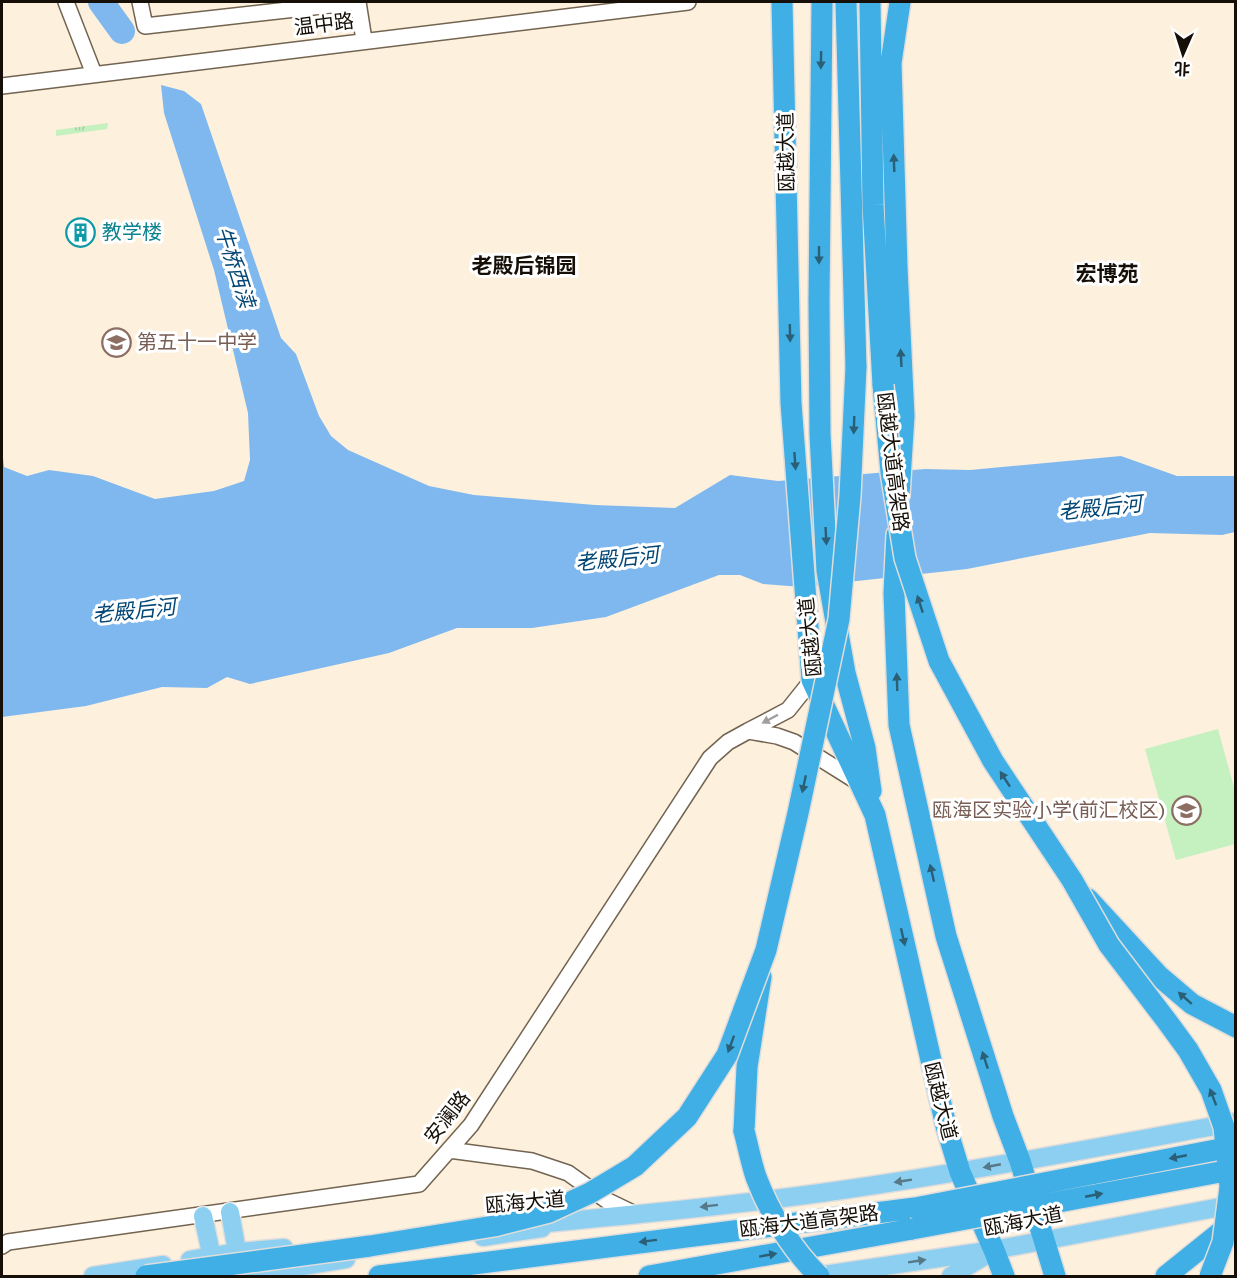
<svg xmlns="http://www.w3.org/2000/svg" width="1237" height="1278" font-family="'Roboto Serif','Noto Sans SC',serif">
  <defs>
    <pattern id="grass-tufts" width="24" height="20" patternUnits="userSpaceOnUse" patternTransform="scale(1.5)"><rect width="24" height="20" fill="#c5f0bf"/><path d="M3 7l-1-3M5 7V3M7 7l1-3M15 17l-1-3M17 17v-4M19 17l1-3" fill="none" stroke="#a8cda3"/></pattern>
  </defs>
  <rect width="100%" height="100%" fill="#fdf0dd"/>
  <path fill="url(#grass-tufts)" d="M 108,123 L 107,129 L 56,136 L 56,130 Z"/>
  <path fill="#c5f0bf" d="M 1218,729 L 1235,791 L 1235,844 L 1176,860 L 1145,749 Z"/>
  <path fill="#7fb8ee" d="M 161,85 L 184,91 L 201,104 L 281,338 L 296,354 L 319,416 L 331,436 L 348,450 L 429,486 L 474,495 L 595,505 L 675,508 L 730,475 L 778,481 L 925,469 L 970,470 L 1121,456 L 1177,476 L 1235,476 L 1235,532 L 1222,535 L 1150,533 L 967,569 L 802,587 L 763,584 L 740,575 L 719,575 L 606,617 L 532,628 L 457,628 L 389,653 L 250,684 L 227,677 L 207,688 L 162,687 L 86,706 L 2,717 L 2,449 L 4,467 L 27,476 L 49,470 L 93,476 L 155,499 L 214,491 L 244,481 L 250,460 L 248,413 L 214,270 L 164,113 Z"/>
  <g fill="none" stroke-linecap="round" stroke-linejoin="round">
    <path stroke="#7fb8ee" stroke-width="26" d="M 101,2 L 122,31"/>
    <defs>
      <path id="minor" d="M 66,2 L 94,74
        M 140,2 L 145,26 L 358,2 L 364,40
        M 2,86 L 688,2
        M 812,680 L 788,710 L 748,731 L 777,736 L 794,742 L 861,784
        M 449,1150 L 532,1161 L 568,1173 L 606,1200 L 635,1214
        M 2,1246 L 8,1242 L 419,1184 L 471,1125 L 710,758 L 728,742 L 748,731"/>
      <path id="major" d="M 230,1212 L 239,1263
        M 203,1216 L 214,1267
        M 527,1225 C 632,1215 738,1205 842,1190 C 974,1171 1105,1146 1236,1122
        M 483,1237 L 542,1228
        M 190,1260 L 238,1252 L 284,1248
        M 93,1276 L 163,1265
        M 243,1276 L 346,1259
        M 817,1276 L 994,1250 L 1236,1204
        M 951,1276 L 988,1254"/>
      <path id="highway" d="M 782,2 L 791,403 L 812,680 L 875,815 L 946,1126 L 960,1172 L 994,1250 L 1004,1276
        M 822,2 L 819,301 L 820,434 L 827,571 L 845,673 L 865,748 L 871,791
        M 846,2 L 856,367
        M 870,2 L 873,205 L 883,385
        M 899,495 L 904,416 L 897,268 L 891,63 L 900,2
        M 897,535 L 894,593 L 899,725 L 946,936 L 1003,1116 L 1020,1161 L 1055,1276
        M 1088,899 L 1159,976 L 1192,1004 L 1236,1027
        M 744,1131 L 747,1067 L 761,977
        M 379,1276 L 915,1208
        M 649,1276 L 912,1229
        M 1166,1276 L 1222,1231 L 1236,1224"/>
    </defs>
    <use href="#minor" stroke="#726450" stroke-width="18"/>
    <use href="#major" stroke="#dedddc" stroke-width="21"/>
    <use href="#highway" stroke="#dedddc" stroke-width="24"/>
    <use href="#minor" stroke="#fff" stroke-width="15"/>
    <use href="#major" stroke="#8ccff0" stroke-width="18"/>
    <use href="#highway" stroke="#3fafe6" stroke-width="21"/>
    <defs>
      <path id="highway-bridge" d="M 883,385 L 891,472 L 905,558 L 939,661 L 993,761 L 1072,880 L 1109,945 L 1166,1020 L 1188,1050 L 1211,1090 L 1224,1127 L 1230,1187 L 1223,1242 L 1210,1276
        M 744,1131 C 748,1146 751,1162 756,1177 C 769,1212 792,1250 819,1276
        M 915,1208 L 1236,1146
        M 912,1229 L 1236,1169
        M 146,1276 L 370,1246 L 494,1226 L 549,1212 L 590,1193 L 635,1166 L 687,1117 L 727,1055 L 766,950 L 798,813 L 839,619 L 850,496 L 856,367"/>
    </defs>
    <use href="#highway-bridge" stroke="#dedddc" stroke-width="24" stroke-linecap="butt"/>
    <use href="#highway-bridge" stroke="#3fafe6" stroke-width="21"/>
  </g>
  <defs><path id="oneway-solid" d="M-6-.8H1V-3.2L6.5 0L1 3.2V.8H-6Z" transform="scale(1.5)"/></defs>
  <g fill="#2a5f76">
    <use href="#oneway-solid" transform="translate(821 60) rotate(91)"/>
    <use href="#oneway-solid" transform="translate(894 163) rotate(-92)"/>
    <use href="#oneway-solid" transform="translate(819 255) rotate(90)"/>
    <use href="#oneway-solid" transform="translate(790 333) rotate(89)"/>
    <use href="#oneway-solid" transform="translate(901 358) rotate(-93)"/>
    <use href="#oneway-solid" transform="translate(854 425) rotate(92)"/>
    <use href="#oneway-solid" transform="translate(795 461) rotate(86)"/>
    <use href="#oneway-solid" transform="translate(826 536) rotate(87)"/>
    <use href="#oneway-solid" transform="translate(920 604) rotate(-108)"/>
    <use href="#oneway-solid" transform="translate(897 682) rotate(-92)"/>
    <use href="#oneway-solid" transform="translate(1005 779) rotate(-123)"/>
    <use href="#oneway-solid" transform="translate(804 784) rotate(102)"/>
    <use href="#oneway-solid" transform="translate(932 873) rotate(-103)"/>
    <use href="#oneway-solid" transform="translate(903 937) rotate(77)"/>
    <use href="#oneway-solid" transform="translate(1185 998) rotate(-139)"/>
    <use href="#oneway-solid" transform="translate(731 1044) rotate(110)"/>
    <use href="#oneway-solid" transform="translate(985 1060) rotate(-108)"/>
    <use href="#oneway-solid" transform="translate(1213 1097) rotate(-111)"/>
    <use href="#oneway-solid" transform="translate(1178 1157) rotate(169)"/>
    <use href="#oneway-solid" transform="translate(1094 1195) rotate(-11)"/>
    <use href="#oneway-solid" transform="translate(648 1241) rotate(173)"/>
    <use href="#oneway-solid" transform="translate(768 1255) rotate(-10)"/>
  </g>
  <use fill="#a19f9c" href="#oneway-solid" transform="translate(770 719) rotate(152)"/>
  <g fill="#567987">
    <use href="#oneway-solid" transform="translate(992 1166) rotate(169)"/>
    <use href="#oneway-solid" transform="translate(903 1181) rotate(171)"/>
    <use href="#oneway-solid" transform="translate(709 1206) rotate(173)"/>
    <use href="#oneway-solid" transform="translate(917 1261) rotate(-9)"/>
  </g>
  <defs>
    <symbol id="building-ring" viewBox="-11 -11 22 22"><circle r="9.5" fill="#fff" stroke="#0f9aa8" stroke-width="1.5"/><path d="M-4-6H4V6H1V3H-1V6H-4ZM-2.5-4.3h1.7v1.8h-1.7ZM.8-4.3h1.7v1.8H.8ZM-2.5-1h1.7V.8h-1.7ZM.8-1h1.7V.8H.8Z" fill="#0f9aa8"/></symbol>
    <symbol id="school-ring" viewBox="-11 -11 22 22"><circle r="9.5" fill="#fff" stroke="#8d6e63" stroke-width="1.5"/><path d="M0-5L7-2L0 1L-7-2ZM-4 1L0 2.5L4 1V4Q0 6-4 4Z" fill="#8d6e63"/></symbol>
  </defs>
  <g fill-rule="evenodd">
    <use href="#building-ring" x="64" y="216" width="33" height="33"/>
    <use href="#school-ring" x="100" y="326" width="33" height="33"/>
    <use href="#school-ring" x="1170" y="794" width="33" height="33"/>
  </g>
  <g text-anchor="middle" stroke-width="6" stroke-linejoin="round" paint-order="stroke">
    <g font-size="20" fill="#150f07" stroke="#fff">
      <text transform="translate(324 24) rotate(-7)" y="7">温中路</text>
      <text transform="translate(786 152) rotate(-91)" y="7">瓯越大道</text>
      <text transform="translate(893 462) rotate(83)" y="7">瓯越大道高架路</text>
      <text transform="translate(810 637) rotate(-96)" y="7">瓯越大道</text>
      <text transform="translate(941 1101) rotate(76)" y="7">瓯越大道</text>
      <text transform="translate(447 1117) rotate(-52)" y="7">安澜路</text>
      <text transform="translate(525 1202) rotate(-5)" y="7">瓯海大道</text>
      <text transform="translate(809 1221) rotate(-7)" y="7">瓯海大道高架路</text>
      <text transform="translate(1023 1221) rotate(-11)" y="7">瓯海大道</text>
    </g>
    <g font-size="20" fill="#0d838f" stroke="#fff" text-anchor="start">
      <text x="102" y="239">教学楼</text>
    </g>
    <g font-size="20" fill="#785e54" stroke="#fff" text-anchor="start">
      <text x="137" y="349">第五十一中学</text>
      <text x="1165" y="817" text-anchor="end">瓯海区实验小学(前汇校区)</text>
    </g>
    <g font-size="21" font-weight="bold" fill="#150f07" stroke="#fff">
      <text x="524" y="273">老殿后锦园</text>
      <text x="1107" y="281">宏博苑</text>
    </g>
    <g font-size="21" font-style="italic" fill="#034777" stroke="#fff">
      <text transform="translate(235 267) rotate(72)" y="7">牛桥西渎</text>
      <text transform="translate(1100 508) rotate(-6)" y="7">老殿后河</text>
      <text transform="translate(617 559) rotate(-6)" y="7">老殿后河</text>
      <text transform="translate(134 611) rotate(-6)" y="7">老殿后河</text>
    </g>
  </g>
  <rect width="1237" height="1278" fill="none" stroke="#150f07" stroke-width="6"/>
  <g transform="translate(1183 54) rotate(183)" stroke="#ffffff" stroke-width="4.5" paint-order="stroke">
  <path d="M0-4.5L10 22L0 15L-10 22Z" fill="#150f07"/>
  <text y="-9" font-size="16" font-weight="bold" text-anchor="middle" fill="#150f07">北</text>
  </g>
</svg>
